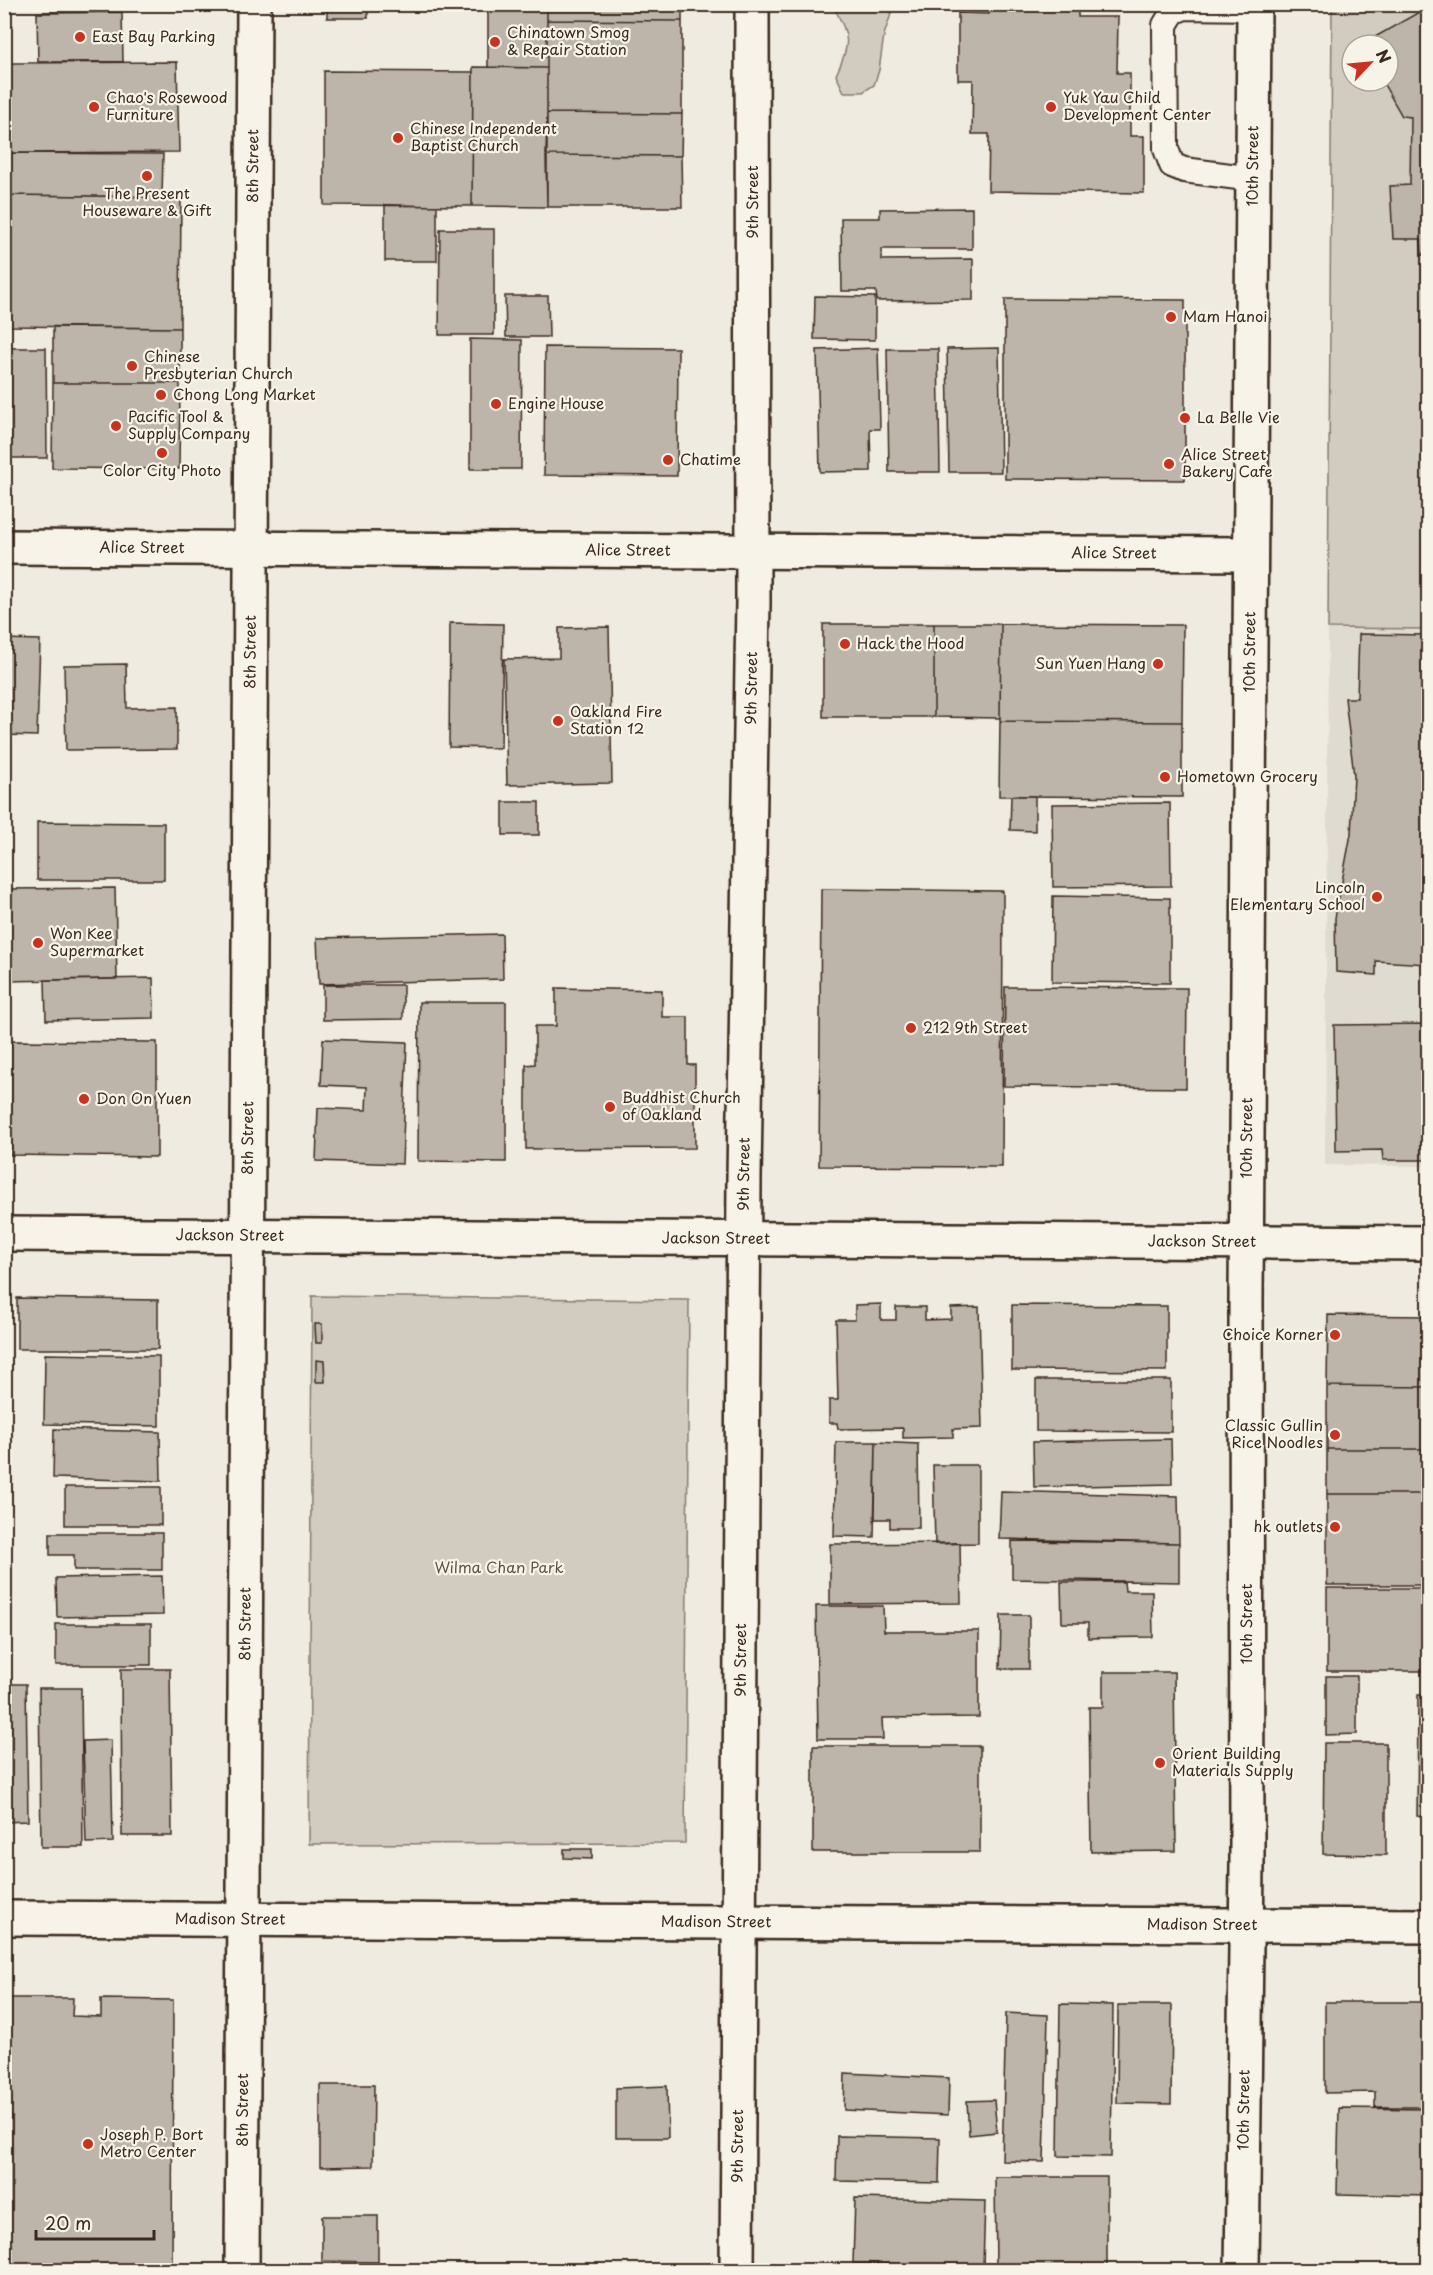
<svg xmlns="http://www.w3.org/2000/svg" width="1433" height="2275" font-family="'Playpen Sans',sans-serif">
  <rect width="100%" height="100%" fill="#efebe0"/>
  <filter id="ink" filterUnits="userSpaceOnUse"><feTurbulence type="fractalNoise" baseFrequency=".0167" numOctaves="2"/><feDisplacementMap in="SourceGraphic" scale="12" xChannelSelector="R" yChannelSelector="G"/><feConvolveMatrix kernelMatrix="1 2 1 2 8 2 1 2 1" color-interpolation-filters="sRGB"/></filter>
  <g filter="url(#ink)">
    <path fill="#e0dbd0" d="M 1328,628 L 1428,629 L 1428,1166 L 1325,1165 Z"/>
    <path fill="#d1cbc0" stroke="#867a6f" stroke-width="1.5" fill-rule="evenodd" d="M 833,5 L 894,5 L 884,35 L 879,70 L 874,85 L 863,92 L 844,92 L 836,75 C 852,41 849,37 833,5 Z
      M 1332,5 L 1428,5 L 1428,629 L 1328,628 ZM 1352,45 L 1388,45 L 1388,81 L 1352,81 Z
      M 312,1296 L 689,1300 L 685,1843 L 309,1844 Z"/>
    <path fill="#bdb5aa" stroke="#3b2a1e" stroke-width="1.5" d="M 327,4 L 368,4 L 368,18 L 327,18 Z
      M 488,4 L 547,4 L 547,68 L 488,67 Z
      M 547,4 L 682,4 L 682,21 L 547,20 Z
      M 989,4 L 1078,4 L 1078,17 L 1118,17 L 1117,73 L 1130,73 L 1130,136 L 1144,136 L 1144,193 L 988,191 L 989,134 L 972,134 L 973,80 L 958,80 L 958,13 L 989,14 Z
      M 1428,7 L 1428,255 L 1422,255 L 1421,239 L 1393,239 L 1390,186 L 1410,185 L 1411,117 L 1402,116 L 1382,81 L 1388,81 L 1388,45 L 1372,45 L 1375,37 Z
      M 122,12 L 123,62 L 38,62 L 37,13 Z
      M 547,20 L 682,21 L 682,114 L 547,113 Z
      M 177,62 L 179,152 L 9,153 L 9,63 Z
      M 473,67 L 547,68 L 547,207 L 472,206 Z
      M 324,71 L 473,72 L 472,206 L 324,205 Z
      M 547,113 L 682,114 L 681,156 L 546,155 Z
      M 9,153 L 163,154 L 162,197 L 9,195 Z
      M 546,155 L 681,156 L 682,207 L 547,207 Z
      M 9,195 L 181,197 L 180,328 L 7,326 Z
      M 385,205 L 437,206 L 437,261 L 385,261 Z
      M 972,208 L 972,249 L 882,249 L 882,260 L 973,259 L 973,300 L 877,301 L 876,291 L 842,291 L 841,218 L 880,218 L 880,209 Z
      M 440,229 L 494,229 L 494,335 L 439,335 Z
      M 505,296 L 548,296 L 549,337 L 506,337 Z
      M 815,296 L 875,297 L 875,340 L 814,339 Z
      M 1005,299 L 1185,300 L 1185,480 L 1005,479 Z
      M 53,327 L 180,328 L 180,383 L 53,383 Z
      M 470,339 L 522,340 L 521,469 L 470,469 Z
      M 545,347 L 678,348 L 677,476 L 544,475 Z
      M 4,348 L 46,348 L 47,458 L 4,458 Z
      M 878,348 L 880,429 L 870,429 L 871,471 L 820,472 L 817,350 Z
      M 999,348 L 1001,472 L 949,472 L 947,349 Z
      M 887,349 L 938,349 L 940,472 L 889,472 Z
      M 53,383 L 180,383 L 179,469 L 52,468 Z
      M 450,623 L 503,624 L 501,748 L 449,747 Z
      M 823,624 L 934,624 L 934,717 L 823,717 Z
      M 934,624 L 1001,624 L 1000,718 L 934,717 Z
      M 1001,624 L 1183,625 L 1182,722 L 1000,721 Z
      M 609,627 L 612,783 L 507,785 L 504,659 L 559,658 L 559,628 Z
      M 1359,634 L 1428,635 L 1428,964 L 1376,961 L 1376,975 L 1336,972 L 1335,918 L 1351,834 L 1354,776 L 1345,698 L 1357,698 Z
      M 4,639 L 40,640 L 37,736 L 4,735 Z
      M 126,664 L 127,708 L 177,707 L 177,749 L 66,750 L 64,665 Z
      M 1000,721 L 1182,722 L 1182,797 L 999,796 Z
      M 1011,796 L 1035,796 L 1035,831 L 1010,830 Z
      M 503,802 L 539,802 L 539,835 L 503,835 Z
      M 1170,803 L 1171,886 L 1053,887 L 1052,804 Z
      M 37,822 L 164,823 L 164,880 L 37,880 Z
      M 115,888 L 117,979 L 4,981 L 4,889 Z
      M 821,889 L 1003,891 L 1002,1167 L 819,1166 Z
      M 1053,896 L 1170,898 L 1170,983 L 1052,982 Z
      M 502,934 L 503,979 L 319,984 L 317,938 Z
      M 153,978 L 154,1018 L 46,1020 L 45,980 Z
      M 323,985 L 403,985 L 403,1019 L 323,1020 Z
      M 1005,987 L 1187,988 L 1186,1088 L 1004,1086 Z
      M 556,988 L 662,990 L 662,1017 L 688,1017 L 688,1065 L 695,1065 L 695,1148 L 526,1149 L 526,1065 L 535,1064 L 535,1026 L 556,1026 Z
      M 419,1002 L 506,1002 L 506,1162 L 418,1161 Z
      M 1428,1024 L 1428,1160 L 1383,1160 L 1382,1150 L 1336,1151 L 1334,1025 Z
      M 323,1039 L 407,1042 L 402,1164 L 316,1161 L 318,1108 L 366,1110 L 367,1087 L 321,1085 Z
      M 10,1041 L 157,1042 L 157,1157 L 10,1155 Z
      M 17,1298 L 158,1300 L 158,1349 L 17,1349 Z
      M 881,1304 L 881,1320 L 896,1320 L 896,1307 L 925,1307 L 925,1320 L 951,1319 L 951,1308 L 979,1307 L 982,1428 L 953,1429 L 953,1437 L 903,1438 L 903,1428 L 838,1429 L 837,1423 L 829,1423 L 829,1400 L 838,1400 L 836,1320 L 855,1320 L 855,1305 Z
      M 1012,1305 L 1167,1306 L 1167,1371 L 1012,1370 Z
      M 1328,1315 L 1428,1316 L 1428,1387 L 1327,1386 Z
      M 315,1324 L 322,1324 L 322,1343 L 316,1343 Z
      M 45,1354 L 159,1356 L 159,1426 L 44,1424 Z
      M 316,1360 L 324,1361 L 325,1382 L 316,1382 Z
      M 1036,1380 L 1171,1380 L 1171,1432 L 1036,1431 Z
      M 1327,1386 L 1428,1387 L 1428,1449 L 1327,1449 Z
      M 54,1429 L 160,1432 L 161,1481 L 53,1478 Z
      M 1171,1439 L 1172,1484 L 1034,1487 L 1033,1442 Z
      M 836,1442 L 876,1442 L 874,1537 L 834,1536 Z
      M 876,1442 L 918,1444 L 919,1528 L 890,1528 L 890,1519 L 875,1519 Z
      M 1327,1449 L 1428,1449 L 1428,1494 L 1327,1494 Z
      M 933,1465 L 978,1465 L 978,1543 L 935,1544 Z
      M 65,1487 L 161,1487 L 161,1525 L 65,1525 Z
      M 1001,1491 L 1178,1496 L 1179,1543 L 999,1539 Z
      M 1327,1494 L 1428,1494 L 1428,1585 L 1327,1585 Z
      M 50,1533 L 162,1533 L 162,1570 L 74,1570 L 74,1555 L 50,1555 Z
      M 1012,1541 L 1179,1543 L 1179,1582 L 1012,1579 Z
      M 960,1543 L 961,1603 L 830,1604 L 830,1544 Z
      M 162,1576 L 163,1615 L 57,1617 L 56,1578 Z
      M 1061,1582 L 1124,1582 L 1125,1591 L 1152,1591 L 1153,1637 L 1088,1638 L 1088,1623 L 1062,1623 Z
      M 1327,1588 L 1428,1588 L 1428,1671 L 1327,1671 Z
      M 816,1606 L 883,1606 L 884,1631 L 979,1631 L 979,1717 L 882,1718 L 883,1739 L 818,1739 Z
      M 1001,1615 L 1029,1615 L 1029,1669 L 1000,1669 Z
      M 4,1620 L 10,1621 L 9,1654 L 4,1654 Z
      M 56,1624 L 151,1624 L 151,1665 L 56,1665 Z
      M 121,1669 L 170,1669 L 172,1836 L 122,1836 Z
      M 1103,1672 L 1174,1672 L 1176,1851 L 1091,1852 L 1089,1707 L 1103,1707 Z
      M 1326,1676 L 1357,1676 L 1357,1734 L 1326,1735 Z
      M 4,1684 L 26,1684 L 28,1821 L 4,1822 Z
      M 39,1688 L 81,1688 L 83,1847 L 41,1847 Z
      M 1418,1695 L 1428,1695 L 1428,1817 L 1417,1816 Z
      M 111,1740 L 113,1842 L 86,1843 L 83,1741 Z
      M 1324,1743 L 1386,1743 L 1386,1855 L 1323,1854 Z
      M 813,1746 L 980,1746 L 980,1852 L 813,1852 Z
      M 564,1849 L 592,1849 L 592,1859 L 564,1858 Z
      M 4,1998 L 73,1998 L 72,2016 L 101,2017 L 101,1999 L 173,2000 L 172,2270 L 4,2270 Z
      M 1325,2002 L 1428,2002 L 1428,2107 L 1375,2107 L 1375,2092 L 1325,2093 Z
      M 1060,2004 L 1113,2005 L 1111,2157 L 1058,2156 Z
      M 1118,2005 L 1172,2005 L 1171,2104 L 1117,2103 Z
      M 1006,2013 L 1048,2015 L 1044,2162 L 1002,2161 Z
      M 845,2073 L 949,2078 L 948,2115 L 844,2110 Z
      M 320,2085 L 374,2085 L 373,2166 L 320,2167 Z
      M 667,2086 L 668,2138 L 616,2138 L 616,2088 Z
      M 994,2100 L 997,2132 L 969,2135 L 967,2101 Z
      M 1339,2108 L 1428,2109 L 1428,2196 L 1337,2194 Z
      M 837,2136 L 940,2138 L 939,2183 L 836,2181 Z
      M 995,2177 L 1107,2177 L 1107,2268 L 996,2268 Z
      M 855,2198 L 985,2201 L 983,2266 L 853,2263 Z
      M 322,2216 L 378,2216 L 378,2262 L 322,2261 Z
      M 987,2268 L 1167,2269 L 1167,2270 L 987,2270 Z"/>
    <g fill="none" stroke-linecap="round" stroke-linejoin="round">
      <defs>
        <path id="lane" d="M 1253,179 L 1184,170 L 1172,165 L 1166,149 L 1165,25 L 1173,12 L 1184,7 L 1253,8"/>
        <g id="street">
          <path id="s1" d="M 4,547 L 1250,554"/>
          <path id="s2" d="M 4,1234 L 1428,1243"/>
          <path id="s3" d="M 737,2270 L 744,1177 L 753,601 L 752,4"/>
          <path id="s4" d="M 1242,2270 L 1247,1864 L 1246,1302 L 1254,4"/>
        </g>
        <g id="secondary">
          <path id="s5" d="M 4,1918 L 1428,1926"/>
          <path id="s6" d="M 242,2270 L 254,4"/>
        </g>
      </defs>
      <use href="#lane" stroke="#3b2a1e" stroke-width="28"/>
      <use href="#street" stroke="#3b2a1e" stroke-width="38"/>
      <use href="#secondary" stroke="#3b2a1e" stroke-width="38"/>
      <use href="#lane" stroke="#f7f3e8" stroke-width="24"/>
      <use href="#street" stroke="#f7f3e8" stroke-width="33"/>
      <use href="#secondary" stroke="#f7f3e8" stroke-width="33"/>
    </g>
  </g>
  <g fill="#c8321e" stroke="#f7f3e8" stroke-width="2">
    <circle cx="80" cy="37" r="6"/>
    <circle cx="495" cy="42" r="6"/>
    <circle cx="94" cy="107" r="6"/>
    <circle cx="1051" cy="107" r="6"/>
    <circle cx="398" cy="138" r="6"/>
    <circle cx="147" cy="176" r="6"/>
    <circle cx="1171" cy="317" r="6"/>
    <circle cx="132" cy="366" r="6"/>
    <circle cx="161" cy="395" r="6"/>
    <circle cx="496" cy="404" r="6"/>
    <circle cx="1185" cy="418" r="6"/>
    <circle cx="116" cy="426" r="6"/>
    <circle cx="162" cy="453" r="6"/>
    <circle cx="668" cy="460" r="6"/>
    <circle cx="1169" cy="464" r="6"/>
    <circle cx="845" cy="644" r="6"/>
    <circle cx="1158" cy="664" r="6"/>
    <circle cx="558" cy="721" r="6"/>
    <circle cx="1165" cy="777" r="6"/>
    <circle cx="1377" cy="897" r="6"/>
    <circle cx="38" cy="943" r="6"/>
    <circle cx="911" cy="1028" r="6"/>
    <circle cx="84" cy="1099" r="6"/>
    <circle cx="610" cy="1107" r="6"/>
    <circle cx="1335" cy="1335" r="6"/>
    <circle cx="1335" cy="1435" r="6"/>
    <circle cx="1335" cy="1527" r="6"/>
    <circle cx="1160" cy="1763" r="6"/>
    <circle cx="88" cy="2144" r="6"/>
  </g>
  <g text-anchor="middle" stroke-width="4.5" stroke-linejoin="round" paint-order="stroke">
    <g font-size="15" fill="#3b2a1e" stroke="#f7f3e8" text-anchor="start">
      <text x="507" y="38">Chinatown Smog<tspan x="507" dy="17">&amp; Repair Station</tspan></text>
      <text x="92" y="42">East Bay Parking</text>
      <text x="106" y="103">Chao's Rosewood<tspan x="106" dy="17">Furniture</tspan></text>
      <text x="1063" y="103">Yuk Yau Child<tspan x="1063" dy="17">Development Center</tspan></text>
      <text x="410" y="134">Chinese Independent<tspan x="410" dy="17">Baptist Church</tspan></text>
      <text x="147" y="199" text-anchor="middle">The Present<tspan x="147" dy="17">Houseware &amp; Gift</tspan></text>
      <text x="1183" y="322">Mam Hanoi</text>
      <text x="144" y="362">Chinese<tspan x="144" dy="17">Presbyterian Church</tspan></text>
      <text x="173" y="400">Chong Long Market</text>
      <text x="508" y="409">Engine House</text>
      <text x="128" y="422">Pacific Tool &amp;<tspan x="128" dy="17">Supply Company</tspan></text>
      <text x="1197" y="423">La Belle Vie</text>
      <text x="1181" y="460">Alice Street<tspan x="1181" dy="17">Bakery Cafe</tspan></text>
      <text x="680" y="465">Chatime</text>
      <text x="162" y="476" text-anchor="middle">Color City Photo</text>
      <text x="857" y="649">Hack the Hood</text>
      <text x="1146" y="669" text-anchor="end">Sun Yuen Hang</text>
      <text x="570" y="717">Oakland Fire<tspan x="570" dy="17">Station 12</tspan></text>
      <text x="1177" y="782">Hometown Grocery</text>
      <text x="1365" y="893" text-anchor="end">Lincoln<tspan x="1365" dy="17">Elementary School</tspan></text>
      <text x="50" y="939">Won Kee<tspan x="50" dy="17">Supermarket</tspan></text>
      <text x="923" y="1033">212 9th Street</text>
      <text x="622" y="1103">Buddhist Church<tspan x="622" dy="17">of Oakland</tspan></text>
      <text x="96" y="1104">Don On Yuen</text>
      <text x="1323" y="1340" text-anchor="end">Choice Korner</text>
      <text x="1323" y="1431" text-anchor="end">Classic Gullin<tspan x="1323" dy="17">Rice Noodles</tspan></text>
      <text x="1323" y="1532" text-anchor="end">hk outlets</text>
      <text x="1172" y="1759">Orient Building<tspan x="1172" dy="17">Materials Supply</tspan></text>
      <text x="100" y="2140">Joseph P. Bort<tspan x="100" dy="17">Metro Center</tspan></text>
    </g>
    <g font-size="15" fill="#3b2a1e" stroke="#f7f3e8">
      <text dy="5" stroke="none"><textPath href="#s6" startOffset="2104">8th Street</textPath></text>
      <text dy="5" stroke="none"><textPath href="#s4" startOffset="2104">10th Street</textPath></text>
      <text transform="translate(753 202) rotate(-90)" y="5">9th Street</text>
      <text dy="5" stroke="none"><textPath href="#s1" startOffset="138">Alice Street</textPath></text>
      <text dy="5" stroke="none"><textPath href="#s1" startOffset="624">Alice Street</textPath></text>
      <text dy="5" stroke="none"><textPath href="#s1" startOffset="1110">Alice Street</textPath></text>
      <text dy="5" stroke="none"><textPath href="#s6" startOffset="1618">8th Street</textPath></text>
      <text dy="5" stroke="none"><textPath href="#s4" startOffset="1618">10th Street</textPath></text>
      <text dy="5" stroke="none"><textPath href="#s3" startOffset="1582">9th Street</textPath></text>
      <text dy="5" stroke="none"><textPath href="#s6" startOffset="1132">8th Street</textPath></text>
      <text dy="5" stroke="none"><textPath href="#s4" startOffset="1132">10th Street</textPath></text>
      <text dy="5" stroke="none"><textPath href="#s3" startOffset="1096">9th Street</textPath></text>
      <text dy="5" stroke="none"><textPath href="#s2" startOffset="226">Jackson Street</textPath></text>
      <text dy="5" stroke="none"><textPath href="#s2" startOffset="712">Jackson Street</textPath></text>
      <text dy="5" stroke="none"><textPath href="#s2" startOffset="1198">Jackson Street</textPath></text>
      <text dy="5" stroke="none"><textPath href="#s6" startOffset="646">8th Street</textPath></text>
      <text transform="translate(1247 1624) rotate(-90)" y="5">10th Street</text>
      <text dy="5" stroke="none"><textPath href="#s3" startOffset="610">9th Street</textPath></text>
      <text dy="5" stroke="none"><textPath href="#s5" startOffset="226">Madison Street</textPath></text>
      <text dy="5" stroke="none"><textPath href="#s5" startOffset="712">Madison Street</textPath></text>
      <text dy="5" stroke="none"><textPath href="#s5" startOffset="1198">Madison Street</textPath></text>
      <text dy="5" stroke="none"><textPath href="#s6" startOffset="160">8th Street</textPath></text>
      <text dy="5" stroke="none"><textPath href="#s4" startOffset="160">10th Street</textPath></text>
      <text dy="5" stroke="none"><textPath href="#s3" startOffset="124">9th Street</textPath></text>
    </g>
    <g font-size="15" fill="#605246" stroke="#f7f3e8">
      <text x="499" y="1573">Wilma Chan Park</text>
    </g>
  </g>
  <rect width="1433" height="2275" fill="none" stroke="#f7f3e8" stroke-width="24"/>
  <rect x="12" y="12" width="1409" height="2251" fill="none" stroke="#3b2a1e" stroke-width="2" filter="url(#ink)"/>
  <g transform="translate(1370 63) rotate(64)"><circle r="28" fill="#f7f3e8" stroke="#aca397" stroke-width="1.5"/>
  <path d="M0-4.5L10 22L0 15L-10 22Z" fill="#c8321e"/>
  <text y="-9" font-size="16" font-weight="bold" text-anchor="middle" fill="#3b2a1e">N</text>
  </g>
  <path d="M36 2230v9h118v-9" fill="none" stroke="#3b2a1e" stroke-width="3"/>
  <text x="45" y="2230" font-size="18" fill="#3b2a1e" stroke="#f7f3e8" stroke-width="4.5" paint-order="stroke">20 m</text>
</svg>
